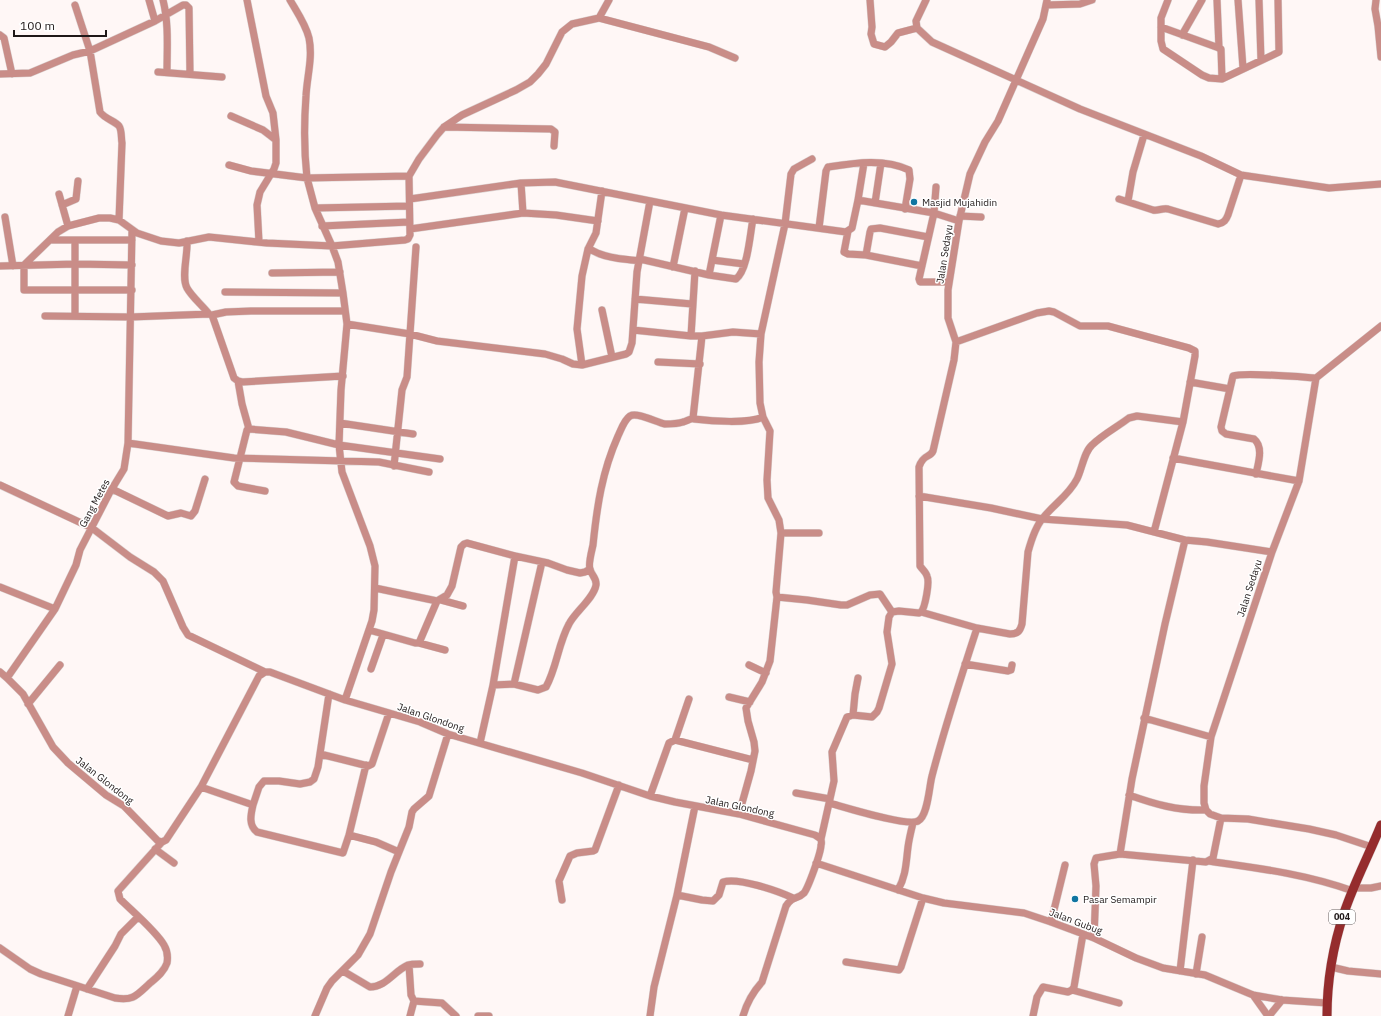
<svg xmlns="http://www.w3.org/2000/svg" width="1381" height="1016" font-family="'IBM Plex Sans',sans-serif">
  <rect width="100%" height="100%" fill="#fff7f6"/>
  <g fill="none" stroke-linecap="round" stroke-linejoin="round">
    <defs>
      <path id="minor" d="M 149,0 L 155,21
        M 163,0 C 169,24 167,48 167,72
        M 247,0 L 266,96 L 273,113 L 276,140
        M 870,0 L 872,27 L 871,34 L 874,44 L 885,47 L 891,42 L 898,33 L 917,28
        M 926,0 L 916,21 L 917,28 L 932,42 L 1080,109 L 1201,156 L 1241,175 L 1329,188 L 1381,184
        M 1168,0 L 1161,18 L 1161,41 L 1163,49 L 1202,75 L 1209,78 L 1222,79 L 1279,52 L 1278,0
        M 1217,0 L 1219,48
        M 1238,0 L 1243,68
        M 1259,0 L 1261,60
        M 1376,0 L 1375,9 L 1378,26 L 1381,26
        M 75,5 L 90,51 L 100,112 C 105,119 115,121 119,126 C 122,130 121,138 122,143 L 119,220
        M 1046,5 L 1080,4 L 1092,0
        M 599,18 L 609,0
        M 1378,26 L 1381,57
        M 1161,27 L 1219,48 L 1221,49 L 1222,79
        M 0,35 L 4,38 L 12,74
        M 1182,35 L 1202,0
        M 158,72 L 222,77
        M 0,74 L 30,73 L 73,55 L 90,51 L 155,21 L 183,5 L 186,5 L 189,8 L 190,74
        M 231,116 L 263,130 L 276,140 L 276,163 L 274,169 L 260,192 L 257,205 L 259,242
        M 444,127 L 551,129 L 555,132 L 554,146
        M 229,165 L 251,171 L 307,178 C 304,151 304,123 306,96 C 307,76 313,58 309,38 C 306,25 297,12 290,0
        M 521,183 L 523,213
        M 936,187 L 934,213 L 919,279 L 920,282 L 949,282
        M 59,194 L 68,226
        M 410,199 L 521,183 L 555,182 L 721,215 L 846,232 L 852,228 L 858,200 L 864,163
        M 1119,199 L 1153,210 C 1158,211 1162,208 1168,209 L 1218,224 C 1224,223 1226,220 1228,215 L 1241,175
        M 858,200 L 934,213 L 959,221
        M 1128,201 L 1133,172 L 1144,135
        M 875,203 L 881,163
        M 62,205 L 76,199 L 78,181
        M 315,208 L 409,206
        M 960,216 L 981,217
        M 5,217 L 13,266
        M 322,226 L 409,222
        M 819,228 L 826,171 L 828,167 C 854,163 884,158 909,170 L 910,179 L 905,209
        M 410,229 L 523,213 L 556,215 L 598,221
        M 848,231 L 844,252 L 848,254 L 866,255
        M 50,240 L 132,240
        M 75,240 L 75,316
        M 187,241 C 188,255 181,277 187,288 C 192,297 202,305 209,314
        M 588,249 C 593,250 596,253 600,254 C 612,259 626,259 639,261
        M 640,259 L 709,275 L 736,279 C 748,270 750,233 753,219
        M 712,260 L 744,264
        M 0,266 L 76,264 L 132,265
        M 922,266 L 866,255 L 870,232 L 871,229 L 880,228 L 928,237
        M 673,267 L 685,208
        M 272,273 L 340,272
        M 709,275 L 721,215
        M 132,290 L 24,290 L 24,265 L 58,232 L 68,226 L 99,218 L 110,218 L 119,220 L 137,233 L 161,241 L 179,243 L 209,237 L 267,243 L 332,246 L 405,240 L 408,239 L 410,235 L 409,176 L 419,159 L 437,135 L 444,127 L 462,115 L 516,90 L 530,82 L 538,74 L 546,64 L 562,32 L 572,24 L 599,18 L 709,47 L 735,58
        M 225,292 L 343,293
        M 635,299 L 692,304
        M 602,310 L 612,357
        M 212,315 L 226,312 L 251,311 L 345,311
        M 45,316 L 131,317 L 209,314 L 212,315 L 234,378 L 238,381 L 242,382 L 343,376
        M 347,324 L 410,334 L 437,341 L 545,354 L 562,359 L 573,364 L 582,365 L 626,354 L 629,352 L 632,343 L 637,272 L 650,201
        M 633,330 L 691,336 L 702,336 L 693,418
        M 691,336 L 695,271
        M 702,336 L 733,332 L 761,334
        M 956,342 L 1037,313 L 1049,311 L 1054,312 L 1080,326 L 1108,326 L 1189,348 L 1195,351 L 1195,356 L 1183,422 L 1154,532
        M 658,362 L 700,364
        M 582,365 L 577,329 L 582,276 L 588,249 L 596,233 L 602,191
        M 238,381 L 242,404 L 249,429
        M 1190,382 L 1230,389
        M 340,423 L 413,434
        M 128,443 L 234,458 L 379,462 L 429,472
        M 1173,458 L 1299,481
        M 394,466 L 402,390 L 407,377 L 416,247
        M 1256,474 C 1258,464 1264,447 1254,439 L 1226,434 L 1222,431 L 1221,427 L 1233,376 C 1243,372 1301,377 1316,378
        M 0,485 L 92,528 L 130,557 L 154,572 L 163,581 L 183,627 L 188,635 L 265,672
        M 112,489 L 168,516 L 181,513 L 191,516 L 195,511 L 205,479
        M 265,491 L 238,486 L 234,482 L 247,430 L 249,429 L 286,432 L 339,445 L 440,459
        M 919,496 L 991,508 L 1042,519 L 1127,525 L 1185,540 L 1207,542 L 1272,552 L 1211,737 L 1204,786 L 1204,803 L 1206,810 L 1210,814 L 1221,818 L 1248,819 L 1309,829 L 1336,835 L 1372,847
        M 781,533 L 819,533
        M 1272,552 L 1299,481 L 1316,378 L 1381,326
        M 515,556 L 548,563 L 567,570 L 580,573 L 585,572 L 590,569
        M 0,587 L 55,609
        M 375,588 L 437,601
        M 777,597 L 807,600 L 841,605 L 847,605 L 870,595 L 880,594 L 892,612
        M 441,600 L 463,606
        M 921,612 C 925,608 930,582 927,576 C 926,572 922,569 920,566 L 919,467 C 923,454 930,458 933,451 L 954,360 L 956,342 L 948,318 L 948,290 L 959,221 L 970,174 L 985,142 L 998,121 L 1043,19 L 1047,0
        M 369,630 L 415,643 L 419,643 L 437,601 L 447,595 L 452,586 L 461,547 L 464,544 L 467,543 L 515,556 L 493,685
        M 419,643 L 445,650
        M 965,664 L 1008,671 L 1011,670 L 1012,665
        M 749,665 L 766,673
        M 371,669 L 383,635
        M 0,672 L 7,678 L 23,694 L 53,747 L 68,763 L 106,795 L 124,806 L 158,841 L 162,842 L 166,840 L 201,787 L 259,676 L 265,672 L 270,672 L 345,700 L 420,722 L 448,734 L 582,773 L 650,796 L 675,802 L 739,814 L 815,835 L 821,839
        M 7,678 L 55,609 L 76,565 L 80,550 L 110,492 L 124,469 L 128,443 L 132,231
        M 514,684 L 542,562
        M 729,697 L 750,702
        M 345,700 L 372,621 L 374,610 L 375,566 L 370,546 L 342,472 L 339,445 L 341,390 L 347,324 L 343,293 L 338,262 L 332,246 L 315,208 L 307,178 L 409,176
        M 28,704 L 60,665
        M 853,715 L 855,694 L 858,678
        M 1144,718 L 1211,737
        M 675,740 L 689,699
        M 480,743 L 493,685 L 514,684 L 538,690 L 546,687 C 557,667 558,644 569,624 C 575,612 594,598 596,585 C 597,578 591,575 590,569 C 588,564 592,550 593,545 C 597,506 602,472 618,436 C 621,430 624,420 630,416 C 637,412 656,422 665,424 C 671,424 677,424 683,422 C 687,421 691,418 694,419 C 711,421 748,424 763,417
        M 320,754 L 368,766 L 372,764 L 389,713
        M 201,787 L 253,805 C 251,814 248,825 257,832 L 343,853 L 349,835 L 366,765
        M 796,793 L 830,799
        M 1129,795 C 1154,804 1178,811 1206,810
        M 650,796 L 669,743 L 675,740 L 753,760
        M 829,803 C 844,807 908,827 918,821 C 928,816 929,787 932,776 C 945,726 961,677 977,628
        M 253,805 L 259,787 L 264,781 L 279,781 L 300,784 L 310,782 L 314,779 L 318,767 L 329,694
        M 739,814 L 751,771 L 755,751 L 754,742 L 748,721 L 746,708 L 762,682 L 770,661 L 777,597 L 776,592 L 781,533 L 779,520 L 768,498 L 767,480 L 770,431 L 763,417 L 760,403 L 759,362 L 761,334 L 785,224 L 791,174 L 794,169 L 812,159
        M 349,835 L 376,842 L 399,852
        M 155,849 L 174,863
        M 1120,854 L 1132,779 L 1165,624 L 1185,540
        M 1208,861 C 1257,868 1306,874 1353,891
        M 816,863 L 923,898 L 944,903 L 1024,913 L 1051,922 L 1094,938 L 1136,958 L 1163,968 L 1205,975 L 1253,995 L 1282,1000 L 1327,1003
        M 1354,888 L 1371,888 L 1381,886
        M 898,890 C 906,876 906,863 908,847 C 909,839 911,831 913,823
        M 677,895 L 702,900 L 713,901 L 719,895 L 723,882 C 738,877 778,891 793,898
        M 562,900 L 559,881 L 570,856 L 577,853 L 593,851 L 595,850 L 619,785
        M 1051,922 L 1065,865
        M 1094,938 L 1096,886 L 1094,864 L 1096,858 L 1120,854 L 1206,862 L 1213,858 L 1221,818
        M 0,948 L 30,969 L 41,974 L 115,998 C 133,1001 136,996 149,984 C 156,978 164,972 167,963 C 168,957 167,950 164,945 C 156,931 132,911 120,899 L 118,891 L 162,842
        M 846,962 L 899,970 L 901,967 L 923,898
        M 409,965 L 411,995 L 414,1001 L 410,1016
        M 1331,967 L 1348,971 L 1381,974
        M 343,971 L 370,987 C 386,987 394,971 408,965 C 411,964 416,964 420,964
        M 1180,971 L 1193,860
        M 1196,974 L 1202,937
        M 87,989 L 115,946 L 121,934 L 138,917
        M 1072,990 L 1119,1003
        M 1253,995 L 1268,1016
        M 414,1001 L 442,1003 L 456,1016
        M 68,1016 L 77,986
        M 315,1016 L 327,988 L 332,981 L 358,955 L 370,934 L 391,872 L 409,827 L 412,812 L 414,809 L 429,796 L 448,734
        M 478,1016 L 489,1016
        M 650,1016 L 654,987 L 677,895 L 695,806
        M 743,1016 C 747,1002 752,993 762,982 L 786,906 C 793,895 797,900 804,893 C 808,888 821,853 821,845 C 822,843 821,841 821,839 L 834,781 L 832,752 L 847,717 L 853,715 L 872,717 L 877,712 L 879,708 L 892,664 L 887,632 L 889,617 L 892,612 L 899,611 L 919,613 L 921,612 L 977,628 L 1010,634 C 1018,634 1020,631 1022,624 L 1028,552 C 1031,541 1035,527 1043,518 C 1054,504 1069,495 1077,479 C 1082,469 1084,452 1092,445 C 1102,435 1117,427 1129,418 L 1137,416 L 1183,422
        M 1033,1016 L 1037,997 L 1043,987 L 1068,992 L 1072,990 L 1074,987 L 1083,934
        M 1269,1016 L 1282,1000"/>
      <path id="major" d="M 1327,1016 C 1327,982 1333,946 1344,913 C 1354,883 1369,855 1381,825"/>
    </defs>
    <use href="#minor" stroke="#dbd3d2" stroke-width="8"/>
    <use href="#major" stroke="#dbd3d2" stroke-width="10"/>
    <use href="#minor" stroke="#c98d88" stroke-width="7"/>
    <use href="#major" stroke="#952c2d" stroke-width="9"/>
  </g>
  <g fill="#1075a1" stroke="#fff" stroke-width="1.5">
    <circle cx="914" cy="202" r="4"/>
    <circle cx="1075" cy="899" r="4"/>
  </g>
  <g text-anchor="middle" stroke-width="3" stroke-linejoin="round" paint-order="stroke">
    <rect fill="#fff" stroke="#625d5d" stroke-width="1" x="1329" y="910" width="26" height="14" rx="3"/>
    <g font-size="9" font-weight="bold" fill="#1f1818">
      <text x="1342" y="920">004</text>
    </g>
    <g font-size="10" fill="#1f1818" stroke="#fff" text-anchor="start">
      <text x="922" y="206">Masjid Mujahidin</text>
      <text x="1083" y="903">Pasar Semampir</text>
    </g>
    <g font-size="10" fill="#1f1818" stroke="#fff">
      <text transform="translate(944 254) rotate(-81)" y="4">Jalan Sedayu</text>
      <text transform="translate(94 503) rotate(-62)" y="4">Gang Metes</text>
      <text transform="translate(1249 588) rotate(-72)" y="4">Jalan Sedayu</text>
      <text transform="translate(431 717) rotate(19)" y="4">Jalan Glondong</text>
      <text transform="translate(105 780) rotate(38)" y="4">Jalan Glondong</text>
      <text transform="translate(740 806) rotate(12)" y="4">Jalan Glondong</text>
      <text transform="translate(1076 921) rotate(21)" y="4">Jalan Gubug</text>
    </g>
  </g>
  <path d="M14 30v6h92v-6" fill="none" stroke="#1f1818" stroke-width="2"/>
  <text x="20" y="30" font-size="12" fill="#1f1818" stroke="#ffffff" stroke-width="3" paint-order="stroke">100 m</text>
</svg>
